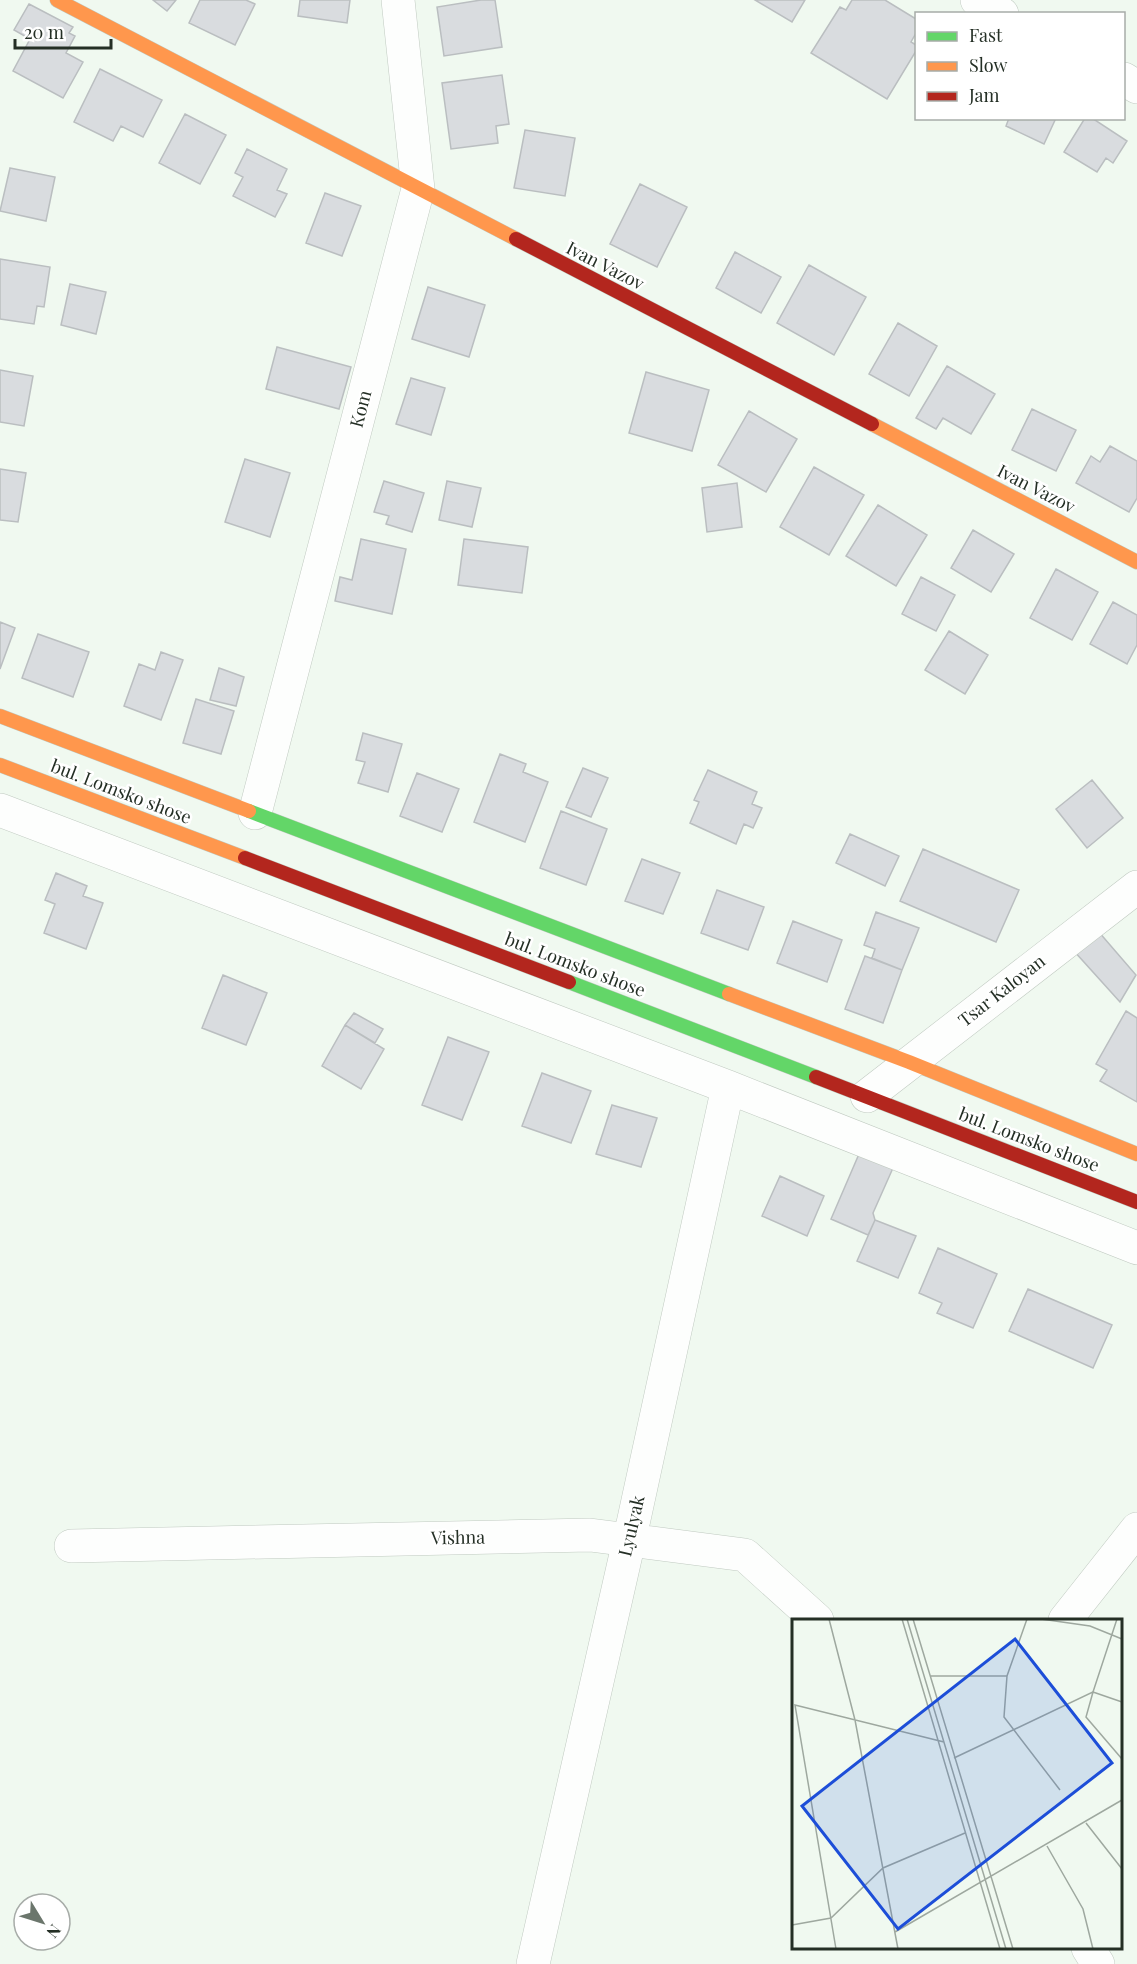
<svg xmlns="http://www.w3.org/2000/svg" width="1137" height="1964" font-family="'Playfair Display',serif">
  <rect width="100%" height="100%" fill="#f0f9f0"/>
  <path fill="#d9dcdf" stroke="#babec0" stroke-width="1.5" d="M 153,0 L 176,0 L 167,11 Z
    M 200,0 L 246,0 L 255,4 L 235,45 L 189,23 Z
    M 300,0 L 350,0 L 347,23 L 298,16 Z
    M 481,0 L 495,0 L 502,47 L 444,56 L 437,7 Z
    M 755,0 L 805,0 L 792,22 Z
    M 852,0 L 885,0 L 916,19 L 916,33 L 911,42 L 916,45 L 916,51 L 887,99 L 811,53 L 840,7 L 846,10 Z
    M 29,4 L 73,27 L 69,33 L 75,36 L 66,53 L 83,62 L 63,98 L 13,71 L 30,39 L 14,30 Z
    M 100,69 L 162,100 L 143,137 L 121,126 L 113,141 L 74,122 Z
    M 502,75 L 509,124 L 496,126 L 498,143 L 451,149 L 442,83 Z
    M 185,114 L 226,135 L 200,184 L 159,163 Z
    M 1009,118 L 1056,118 L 1044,144 L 1006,126 Z
    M 1085,118 L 1092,118 L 1127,141 L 1113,163 L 1106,158 L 1097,172 L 1064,152 Z
    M 525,130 L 575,138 L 565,196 L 514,188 Z
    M 247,149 L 287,169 L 277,190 L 287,194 L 275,217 L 233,196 L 243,177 L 235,173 Z
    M 10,168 L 55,177 L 46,221 L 0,211 Z
    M 640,184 L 687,207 L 657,267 L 610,244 Z
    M 325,193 L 361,206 L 342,256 L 306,243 Z
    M 735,252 L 781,277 L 761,313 L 716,288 Z
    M 0,259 L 50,267 L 44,307 L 37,306 L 34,324 L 0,319 Z
    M 809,265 L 866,297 L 834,355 L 777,323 Z
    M 70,284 L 106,292 L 96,334 L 61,325 Z
    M 428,287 L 485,305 L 469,357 L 412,339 Z
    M 898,323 L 937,346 L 909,396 L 869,374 Z
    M 277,347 L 351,367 L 339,409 L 266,389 Z
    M 947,366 L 995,394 L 971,434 L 943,418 L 936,429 L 916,418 Z
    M 0,370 L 33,376 L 24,426 L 0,422 Z
    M 646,372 L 709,390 L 692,451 L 629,433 Z
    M 411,378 L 445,388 L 431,435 L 396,424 Z
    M 1032,409 L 1076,430 L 1056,471 L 1012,450 Z
    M 749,411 L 797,439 L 766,492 L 718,465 Z
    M 1110,446 L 1137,461 L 1137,498 L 1129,512 L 1076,483 L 1091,456 L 1100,462 Z
    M 245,459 L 290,473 L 270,537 L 225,522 Z
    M 814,467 L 864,495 L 829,555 L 780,527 Z
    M 0,469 L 26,473 L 18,522 L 0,520 Z
    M 384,481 L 424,493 L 412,532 L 386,524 L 389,516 L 374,512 Z
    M 447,481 L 481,488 L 472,527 L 439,520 Z
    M 737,483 L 742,527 L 707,532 L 702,488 Z
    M 878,505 L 927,535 L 896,586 L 846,556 Z
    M 973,530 L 1014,554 L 991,592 L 951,568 Z
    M 361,539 L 406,549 L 392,614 L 335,601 L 340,577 L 352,580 Z
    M 464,539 L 528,547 L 522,593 L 458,585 Z
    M 1056,569 L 1098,592 L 1072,640 L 1030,618 Z
    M 921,577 L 955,595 L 936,631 L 902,614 Z
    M 1113,602 L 1137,615 L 1137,645 L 1127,664 L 1090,644 Z
    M 0,622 L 15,628 L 0,669 Z
    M 949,631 L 988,655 L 965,694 L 925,670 Z
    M 38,634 L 89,652 L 73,697 L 22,678 Z
    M 161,652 L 183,660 L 161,720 L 124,706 L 139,664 L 155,670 Z
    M 219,668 L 244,677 L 236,706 L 210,700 Z
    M 196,699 L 234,711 L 221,754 L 183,743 Z
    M 363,733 L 402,744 L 388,792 L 358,783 L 365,762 L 356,760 Z
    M 500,754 L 526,764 L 523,772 L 548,782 L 525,842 L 474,822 Z
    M 583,768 L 608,778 L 591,817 L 566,807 Z
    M 708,770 L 757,792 L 752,804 L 762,808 L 753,828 L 744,824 L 736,844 L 690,823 L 699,802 L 694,800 Z
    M 417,773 L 459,789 L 442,832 L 400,816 Z
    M 1092,780 L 1123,818 L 1087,848 L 1056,809 Z
    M 561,811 L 607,829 L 586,885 L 540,868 Z
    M 850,834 L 899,856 L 885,886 L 836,863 Z
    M 923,849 L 1019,890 L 996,942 L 900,901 Z
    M 642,859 L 680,873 L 663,914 L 625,901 Z
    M 56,873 L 87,886 L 83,896 L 103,903 L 86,949 L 44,933 L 55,904 L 45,900 Z
    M 717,890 L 764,907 L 748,950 L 701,933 Z
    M 876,912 L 919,928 L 902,970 L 872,958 L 875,949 L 864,945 Z
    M 793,921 L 842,940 L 827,982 L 777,963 Z
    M 1098,931 L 1136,975 L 1120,1002 L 1074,951 Z
    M 865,956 L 902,970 L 883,1023 L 845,1009 Z
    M 223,975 L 267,993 L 246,1045 L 202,1028 Z
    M 1126,1011 L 1137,1018 L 1137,1102 L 1100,1081 L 1107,1070 L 1096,1064 Z
    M 354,1013 L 383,1029 L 375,1043 L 345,1025 Z
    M 345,1025 L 384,1049 L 361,1089 L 322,1066 Z
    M 448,1037 L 489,1052 L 462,1120 L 422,1105 Z
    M 542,1073 L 591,1091 L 571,1143 L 522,1126 Z
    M 612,1105 L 657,1118 L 641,1167 L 596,1154 Z
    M 859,1154 L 893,1168 L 873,1213 L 875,1220 L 868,1235 L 831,1219 Z
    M 780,1176 L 824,1196 L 807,1236 L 762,1216 Z
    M 875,1220 L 916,1236 L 898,1278 L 857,1261 Z
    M 938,1248 L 997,1274 L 973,1328 L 937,1313 L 942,1303 L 919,1293 Z
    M 1028,1289 L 1112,1325 L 1093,1368 L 1009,1331 Z"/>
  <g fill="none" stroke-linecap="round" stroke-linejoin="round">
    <defs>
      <path id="street" d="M 977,0 L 1002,14
        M 1124,79 L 1137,87
        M 0,810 L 728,1087 L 1137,1248
        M 255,813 L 418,189 L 398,0
        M 867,1096 L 1137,887
        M 71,1546 L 590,1535 L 745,1555 L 817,1620
        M 1065,1620 L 1137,1529
        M 1088,1948 L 1098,1964
        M 533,1964 L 634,1519 L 728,1087"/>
      <path id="fast" d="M 249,811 L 729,994
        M 569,982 L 816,1077"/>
      <path id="slow" d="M 57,0 L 516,239
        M 872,424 L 1137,562
        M 0,716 L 249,811
        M 0,765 L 245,858
        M 729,994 L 909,1062 L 1137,1154"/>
      <path id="jam" d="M 516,239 L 872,424
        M 245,858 L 569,982
        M 816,1077 L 1137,1202"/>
    </defs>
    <use href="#street" stroke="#c0cac1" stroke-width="34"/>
    <use href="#fast" stroke="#c0cac1" stroke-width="15"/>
    <use href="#slow" stroke="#c0cac1" stroke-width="15"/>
    <use href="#jam" stroke="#c0cac1" stroke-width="15"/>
    <use href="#street" stroke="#fdfefd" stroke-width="33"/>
    <use href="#fast" stroke="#63d668" stroke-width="14"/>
    <use href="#slow" stroke="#ff974d" stroke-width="14"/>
    <use href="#jam" stroke="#b3261e" stroke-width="14"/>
  </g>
  <g text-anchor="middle" stroke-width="5" stroke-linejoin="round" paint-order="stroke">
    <g font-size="18" fill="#242f25" stroke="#fff">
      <text transform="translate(605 266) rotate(27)" y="6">Ivan Vazov</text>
      <text transform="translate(361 409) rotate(-75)" y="6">Kom</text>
      <text transform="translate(1036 489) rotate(27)" y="6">Ivan Vazov</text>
      <text transform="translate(121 792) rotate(21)" y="6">bul. Lomsko shose</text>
      <text transform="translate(575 965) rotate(21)" y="6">bul. Lomsko shose</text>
      <text transform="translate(1002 991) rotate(-38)" y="6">Tsar Kaloyan</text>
      <text transform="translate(1029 1140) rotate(21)" y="6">bul. Lomsko shose</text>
      <text transform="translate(632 1526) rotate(-77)" y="6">Lyulyak</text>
      <text transform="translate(458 1538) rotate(-1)" y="6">Vishna</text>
    </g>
  </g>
  <g transform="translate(792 1619)">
    <rect width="330" height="330" fill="#f0f9f0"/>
    <path fill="none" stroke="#9ea89f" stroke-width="1.5" d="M 37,0 L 63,101 L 106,330M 110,0 L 208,330M 115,0 L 214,330M 121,0 L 221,330M 235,0 L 215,57 L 212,98 L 268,171M 249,0 L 298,7 L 330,20M 138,57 L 215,57M 330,83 L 301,73 L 294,98 L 330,140M 162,139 L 301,73 L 325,0M 294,204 L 330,250M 255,227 L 291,290 L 301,330M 0,306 L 39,299 L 91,249 L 173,214M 103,313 L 330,181M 44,330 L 3,86 L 152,123"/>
    <path fill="#1d4ed8" fill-opacity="0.15" stroke="#1d4ed8" stroke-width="3" d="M 223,20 L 320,144 L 106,310 L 10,187 Z"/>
    <rect width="330" height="330" fill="none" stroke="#242f25" stroke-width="3"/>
  </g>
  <rect x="915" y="12" width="210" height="108" fill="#ffffff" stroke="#a7aca8" stroke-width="1.5"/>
  <rect x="927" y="32" width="30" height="9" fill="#63d668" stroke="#a7aca8" stroke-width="1.5"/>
  <text x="969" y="42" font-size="18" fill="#242f25">Fast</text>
  <rect x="927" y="62" width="30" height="9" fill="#ff974d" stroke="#a7aca8" stroke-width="1.5"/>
  <text x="969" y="72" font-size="18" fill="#242f25">Slow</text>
  <rect x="927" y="92" width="30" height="9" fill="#b3261e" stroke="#a7aca8" stroke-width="1.5"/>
  <text x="969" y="102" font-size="18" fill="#242f25">Jam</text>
  <g transform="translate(42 1922) rotate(128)"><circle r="28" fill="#ffffff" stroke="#a7aca8" stroke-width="1.5"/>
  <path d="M0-4.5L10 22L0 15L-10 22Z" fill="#6b766c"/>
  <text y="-9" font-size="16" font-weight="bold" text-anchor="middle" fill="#242f25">N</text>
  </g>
  <path d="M15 39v9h96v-9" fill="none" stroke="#242f25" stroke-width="3"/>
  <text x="24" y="39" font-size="18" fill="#242f25" stroke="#ffffff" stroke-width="4.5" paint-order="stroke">20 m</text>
</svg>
